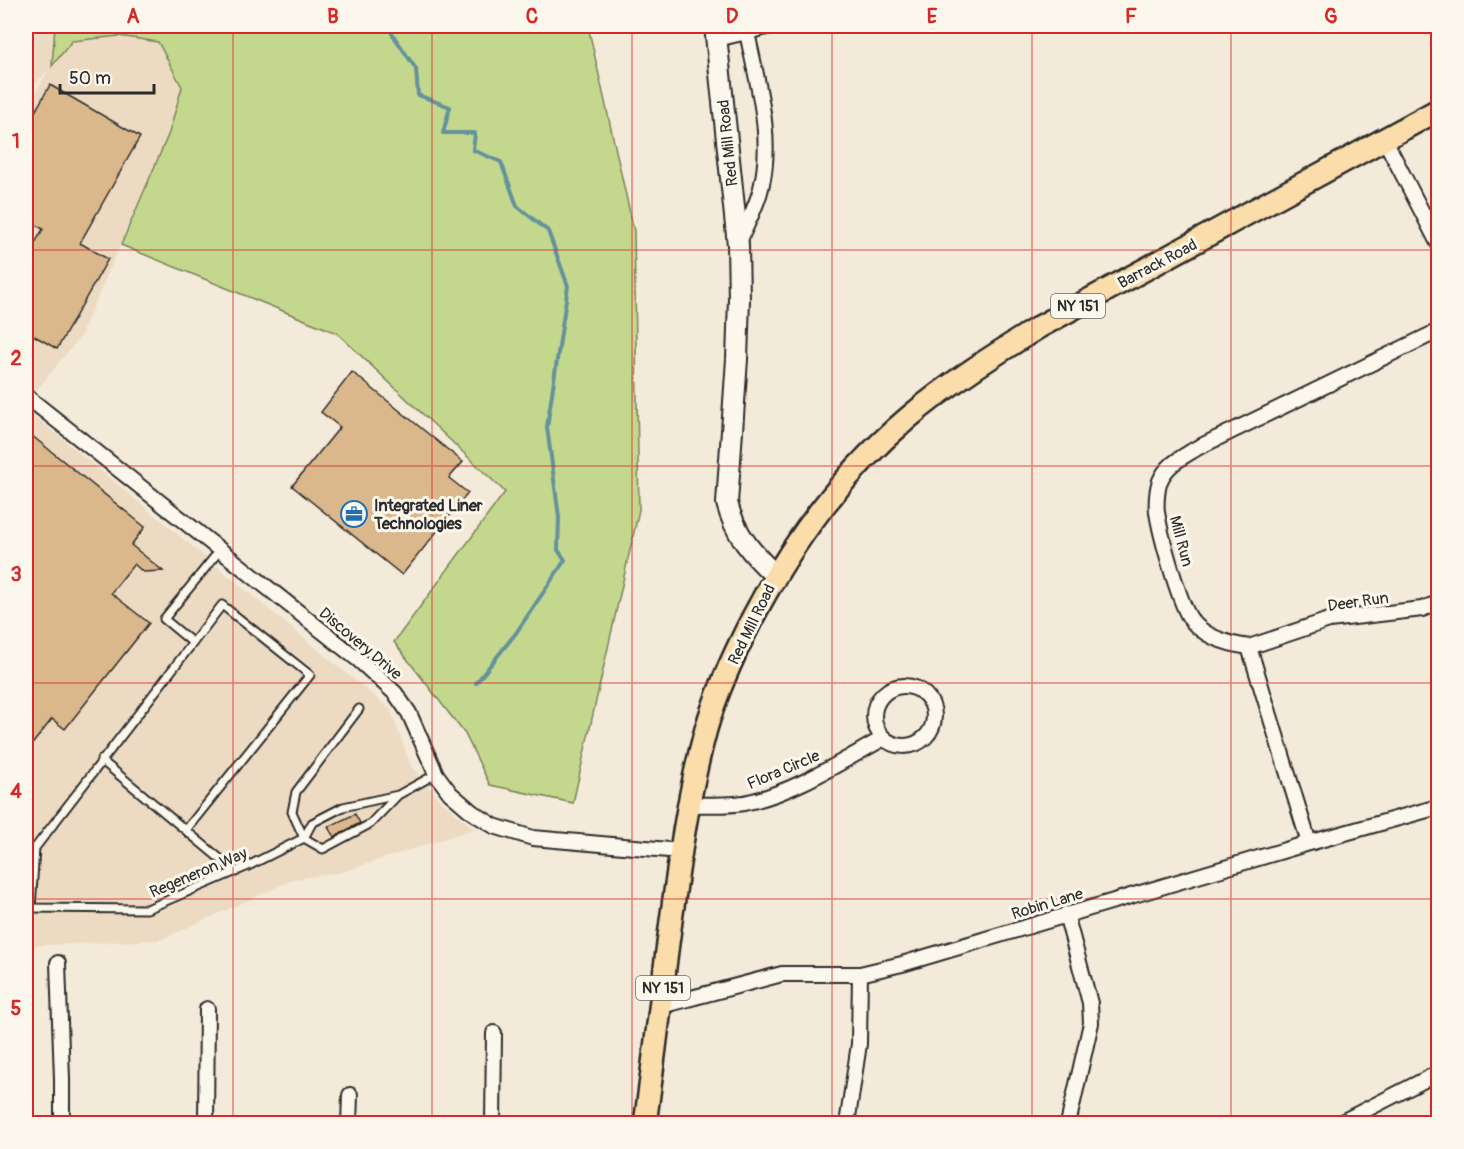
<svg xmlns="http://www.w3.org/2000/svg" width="1464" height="1149" font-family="Pangolin,sans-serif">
  <rect width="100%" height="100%" fill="#f4ead9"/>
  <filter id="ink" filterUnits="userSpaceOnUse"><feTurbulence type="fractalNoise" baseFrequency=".0167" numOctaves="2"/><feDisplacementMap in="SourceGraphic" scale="12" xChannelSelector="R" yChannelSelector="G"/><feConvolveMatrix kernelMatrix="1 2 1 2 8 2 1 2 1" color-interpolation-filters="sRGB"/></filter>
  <g filter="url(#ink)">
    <path fill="#ecdbc2" d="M 26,26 L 55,26 L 52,65 L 72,41 L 119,36 L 158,42 L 182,87 L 169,133 L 80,337 L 26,403 L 26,109 L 49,69 L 26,94 Z
      M 26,409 L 391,710 L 411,766 L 439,799 L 474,829 L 342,872 L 295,879 L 160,940 L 26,946 Z"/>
    <path fill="#c4d88d" stroke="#78825c" stroke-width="1.5" d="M 55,26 L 588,26 L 634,231 L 639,510 L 573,803 L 490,785 L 465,734 L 394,642 L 505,492 L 337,333 L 121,245 L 169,133 L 182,87 L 158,42 L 119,36 L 72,41 L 52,66 Z"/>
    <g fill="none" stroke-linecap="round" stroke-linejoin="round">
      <path stroke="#63929c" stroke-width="4" d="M 387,26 L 416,69 L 418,95 L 450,107 L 443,133 L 475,133 L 473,150 L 501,162 L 517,206 L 548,231 L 568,286 L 547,427 L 559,517 L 558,550 L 565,560 L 516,633 L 476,683"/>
    </g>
    <path fill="#dab88c" stroke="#2b2b2b" stroke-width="1.5" d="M 50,85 L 140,137 L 80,243 L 108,259 L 57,349 L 26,331 L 26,259 L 43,229 L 26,219 L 26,128 Z
      M 352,372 L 463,462 L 449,478 L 468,493 L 402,575 L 292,486 L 340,427 L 321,412 Z
      M 26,431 L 145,527 L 131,545 L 163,571 L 143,572 L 134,564 L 111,593 L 149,623 L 65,729 L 52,719 L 26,752 Z
      M 355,814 L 360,823 L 334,837 L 328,827 Z"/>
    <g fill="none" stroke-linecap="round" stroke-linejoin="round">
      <defs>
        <path id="lane" d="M 193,643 L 164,619 L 220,550
          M 101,760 L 236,872
          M 304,838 L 292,812 L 296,792 L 359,709
          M 304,838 L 323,849 L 370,824 L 397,796
          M 26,908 L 147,909 L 246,867 L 304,838 L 312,823 L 343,807 L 398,795 L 436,774
          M 31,908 L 35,848 L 222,605 L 310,675 L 186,830"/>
        <path id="street" d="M 717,39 L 771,26
          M 1385,140 L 1438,243
          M 740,240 C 747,223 757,206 761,188 C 774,137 757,83 747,32
          M 26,396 L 360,661 L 395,693 L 409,713 L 436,774 L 450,793 L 472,812 L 494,826 L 533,838 L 680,851
          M 1249,647 L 1329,620 L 1422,609 L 1438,603
          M874 716a30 30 0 1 1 60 0a30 30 0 1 1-60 0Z
          M 688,805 C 706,804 726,806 744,803 C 794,793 840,762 884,738
          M 1309,843 L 1249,647 C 1228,644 1206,638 1192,621 C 1180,607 1160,533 1157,512 C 1156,504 1157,489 1160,481 C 1167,464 1183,457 1197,448 L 1438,331
          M 1066,914 L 1090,1003 L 1091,1023 L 1068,1124
          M 58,963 L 62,1079 L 62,1124
          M 661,1006 L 782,974 L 860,974 L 902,964 L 1309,843 L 1438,807
          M 206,1124 L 207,1009
          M 349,1124 L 350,1095
          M 493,1124 L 494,1033
          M 847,1124 L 859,1044 L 860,974
          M 1338,1124 L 1438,1073"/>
        <path id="secondary" d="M 715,26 L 738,245 L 739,299 L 737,359 L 727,503 C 735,534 752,554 775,575"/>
        <path id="primary" d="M 645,1124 C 653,1066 660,1009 667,951 C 677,876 686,802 706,729 C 717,691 735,652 753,617 C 792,542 843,473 908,418 C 948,384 994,355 1039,327 L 1438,110"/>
      </defs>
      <use href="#lane" stroke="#2b2b2b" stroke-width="11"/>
      <use href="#street" stroke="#2b2b2b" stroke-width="18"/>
      <use href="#secondary" stroke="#2b2b2b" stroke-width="24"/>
      <use href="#primary" stroke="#2b2b2b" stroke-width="26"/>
      <use href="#lane" stroke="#fbf7ec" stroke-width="7"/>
      <use href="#street" stroke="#fbf7ec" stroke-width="14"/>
      <use href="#secondary" stroke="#fbf7ec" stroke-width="20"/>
      <use href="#primary" stroke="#faddab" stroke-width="21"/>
    </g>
  </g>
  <path fill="none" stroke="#d62828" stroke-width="1.5" stroke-opacity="0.55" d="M 233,26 L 233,1124M 432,26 L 432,1124M 632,26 L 632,1124M 832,26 L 832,1124M 1032,26 L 1032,1124M 1231,26 L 1231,1124M 26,250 L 1438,250M 26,466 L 1438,466M 26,683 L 1438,683M 26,899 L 1438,899"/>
  <defs>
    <symbol id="office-ring" viewBox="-11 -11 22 22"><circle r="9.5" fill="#fbf7ec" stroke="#1f6fb2" stroke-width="1.5"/><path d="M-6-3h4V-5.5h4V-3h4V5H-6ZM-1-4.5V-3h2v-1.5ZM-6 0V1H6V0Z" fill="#1f6fb2"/></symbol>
  </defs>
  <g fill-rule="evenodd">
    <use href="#office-ring" x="339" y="499" width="30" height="30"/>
  </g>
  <g text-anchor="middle" stroke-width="6" stroke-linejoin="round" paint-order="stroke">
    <g fill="#fbf7ec" stroke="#696865" stroke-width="1.5">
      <rect x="1051" y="294" width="54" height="24" rx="4.5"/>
      <rect x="636" y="976" width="54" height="24" rx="4.5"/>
    </g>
    <g font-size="15" font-weight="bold" fill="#2b2b2b">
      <text x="1078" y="311">NY 151</text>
      <text x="663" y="993">NY 151</text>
    </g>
    <g font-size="16" fill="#2b2b2b" stroke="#fbf7ec">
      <text transform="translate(727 143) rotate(-96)" y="6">Red Mill Road</text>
      <text transform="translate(1157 263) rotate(-28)" y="6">Barrack Road</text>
      <text transform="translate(1182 541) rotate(75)" y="6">Mill Run</text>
      <text transform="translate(1358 601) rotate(-8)" y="6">Deer Run</text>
      <text transform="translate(751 624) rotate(-64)" y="6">Red Mill Road</text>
      <text transform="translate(361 643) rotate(40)" y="6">Discovery Drive</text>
      <text transform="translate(783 769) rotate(-23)" y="6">Flora Circle</text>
      <text transform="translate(198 872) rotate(-23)" y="6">Regeneron Way</text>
      <text transform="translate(1047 903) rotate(-17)" y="6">Robin Lane</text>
    </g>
    <g font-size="16" font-weight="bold" fill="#2b2b2b" stroke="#fbf7ec" text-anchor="start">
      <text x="374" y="511">Integrated Liner<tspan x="374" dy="18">Technologies</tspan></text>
    </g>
  </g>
  <rect width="1464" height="1149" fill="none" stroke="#fbf7ec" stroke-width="66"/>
  <path d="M60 84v9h94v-9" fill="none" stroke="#2b2b2b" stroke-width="3"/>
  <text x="69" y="84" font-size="18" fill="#2b2b2b" stroke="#fbf7ec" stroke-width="4.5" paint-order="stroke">50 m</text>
  <rect x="33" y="33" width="1398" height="1083" fill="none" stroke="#d62828" stroke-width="2"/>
  <g font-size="20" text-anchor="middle" font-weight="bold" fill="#d62828">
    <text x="133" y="23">A</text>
    <text x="333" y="23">B</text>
    <text x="532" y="23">C</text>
    <text x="732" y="23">D</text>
    <text x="932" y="23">E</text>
    <text x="1131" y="23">F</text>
    <text x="1331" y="23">G</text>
    <text x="16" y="148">1</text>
    <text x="16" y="365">2</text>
    <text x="16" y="581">3</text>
    <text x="16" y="798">4</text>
    <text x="16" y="1015">5</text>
  </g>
</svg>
